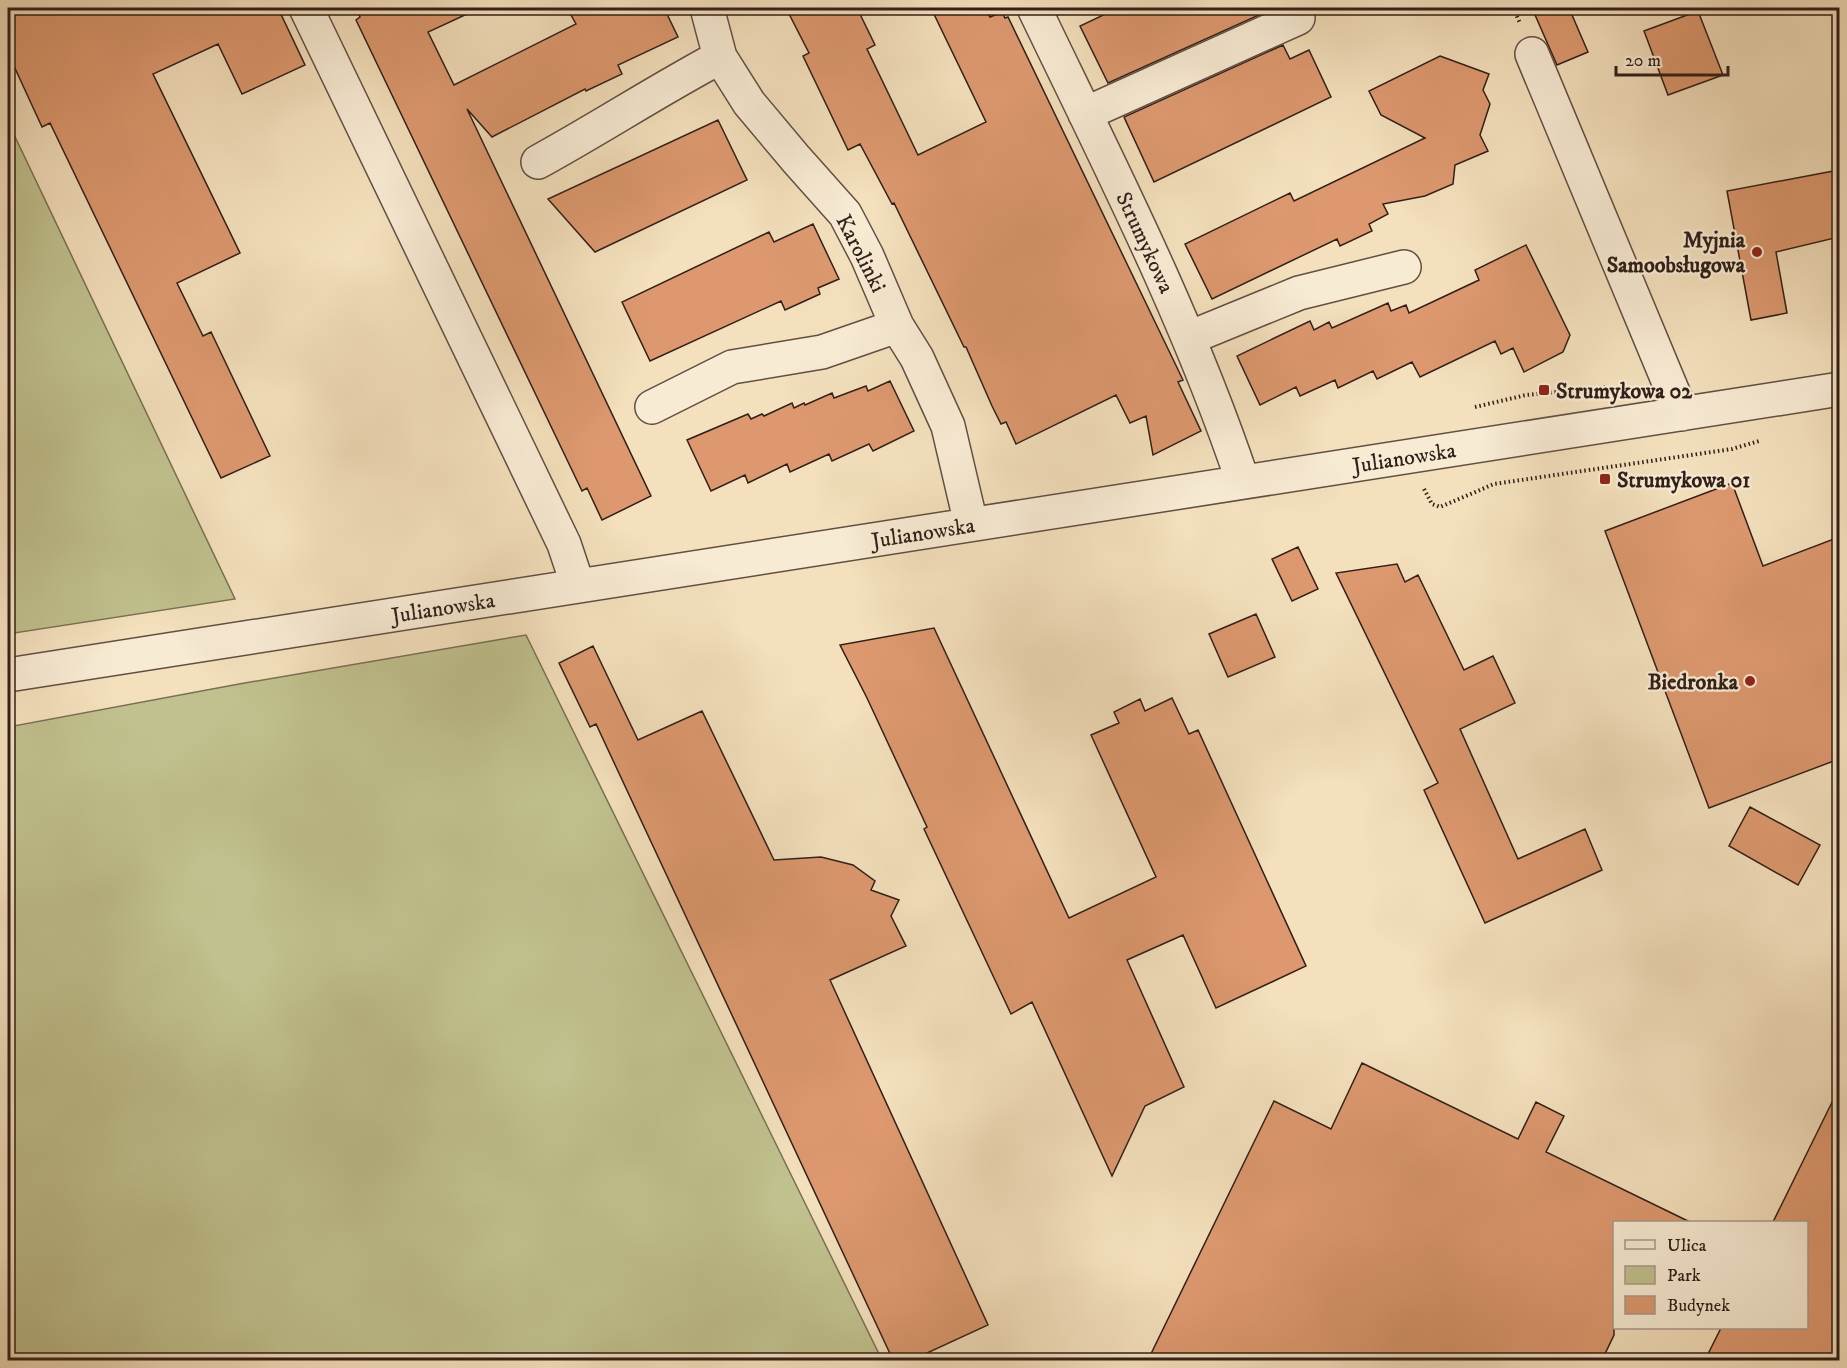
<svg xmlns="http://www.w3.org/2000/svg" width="1847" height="1368" font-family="'IM FELL DW Pica',serif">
  <rect width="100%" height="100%" fill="#f4e0bd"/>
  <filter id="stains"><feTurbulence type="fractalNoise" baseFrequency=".00333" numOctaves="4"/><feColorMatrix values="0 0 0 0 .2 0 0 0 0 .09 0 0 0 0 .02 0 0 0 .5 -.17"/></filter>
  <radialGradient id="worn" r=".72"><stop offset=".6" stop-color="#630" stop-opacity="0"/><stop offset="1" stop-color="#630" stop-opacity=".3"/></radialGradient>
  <path fill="#c0c18e" stroke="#787054" stroke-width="1.5" d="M 8,122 L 235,599 L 8,634 Z
    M 526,635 L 882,1360 L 8,1360 L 8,727 L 239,684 Z"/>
  <path fill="#dd986f" stroke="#301f19" stroke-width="1.5" d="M 8,8 L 278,8 L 305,65 L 242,94 L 218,44 L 153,74 L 240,253 L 177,283 L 203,336 L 211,332 L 270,456 L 221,478 L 50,123 L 42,127 L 8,53 Z
    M 356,8 L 480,8 L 428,32 L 454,85 L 576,24 L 567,8 L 664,8 L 678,37 L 618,65 L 622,74 L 586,91 L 585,89 L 492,137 L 467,109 L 651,496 L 602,520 L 587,488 L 582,491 L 356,20 L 360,17 Z
    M 786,8 L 857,8 L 875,45 L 867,49 L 918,155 L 986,122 L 931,8 L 985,8 L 990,17 L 1002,12 L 1005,18 L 1008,17 L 1183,380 L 1178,382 L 1201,431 L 1153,455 L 1146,416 L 1130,423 L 1116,395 L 1016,444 L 1006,422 L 1001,424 L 992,406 L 966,347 L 964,347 L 894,203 L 892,204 L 860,144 L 848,150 L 803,56 L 809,53 Z
    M 1118,8 L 1266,8 L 1268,11 L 1108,83 L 1080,26 Z
    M 1532,8 L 1569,8 L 1588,52 L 1557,65 Z
    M 1698,11 L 1723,75 L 1668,95 L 1644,31 Z
    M 1283,45 L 1290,59 L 1309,50 L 1331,97 L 1154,182 L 1124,117 Z
    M 1440,56 L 1489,74 L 1483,90 L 1490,104 L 1480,135 L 1488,151 L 1455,165 L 1453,184 L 1425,196 L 1383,204 L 1388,214 L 1369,224 L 1372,231 L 1340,246 L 1337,239 L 1212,299 L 1185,244 L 1290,193 L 1294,201 L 1425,138 L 1381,115 L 1369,91 Z
    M 718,120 L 747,180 L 595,252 L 548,199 Z
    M 1839,170 L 1839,237 L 1776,252 L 1787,313 L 1751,320 L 1727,191 Z
    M 813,224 L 839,279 L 818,288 L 820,294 L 785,310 L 781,301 L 650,361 L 622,302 L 769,232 L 774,242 Z
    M 1526,245 L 1570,335 L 1563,352 L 1524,372 L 1513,348 L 1501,354 L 1495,341 L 1420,377 L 1412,362 L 1377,379 L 1373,371 L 1338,388 L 1335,380 L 1300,396 L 1296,387 L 1260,405 L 1237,356 L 1310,321 L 1314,330 L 1329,322 L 1332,328 L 1388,303 L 1391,311 L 1406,305 L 1409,313 L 1479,280 L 1475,270 Z
    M 890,381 L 914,431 L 873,451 L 869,444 L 832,461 L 829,454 L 790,472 L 787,464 L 748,483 L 745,475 L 711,491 L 687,440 L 748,414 L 751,419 L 762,414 L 764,416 L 792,403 L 794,408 L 804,403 L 805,405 L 832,393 L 834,398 L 866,386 L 868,391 Z
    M 1732,483 L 1763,566 L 1839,537 L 1839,759 L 1709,808 L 1605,531 Z
    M 1298,547 L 1318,589 L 1292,601 L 1272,559 Z
    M 1397,564 L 1405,582 L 1418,575 L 1464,670 L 1493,656 L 1515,703 L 1460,729 L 1518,859 L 1585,829 L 1602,870 L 1485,923 L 1424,790 L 1438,783 L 1336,573 Z
    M 1256,614 L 1275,657 L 1228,677 L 1209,634 Z
    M 934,628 L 1069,918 L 1156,877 L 1091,735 L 1119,723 L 1114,712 L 1140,699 L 1145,711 L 1172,698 L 1189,734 L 1198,730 L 1306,966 L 1216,1008 L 1183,935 L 1127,960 L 1184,1087 L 1145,1106 L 1112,1176 L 1032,1002 L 1011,1014 L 924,829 L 927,827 L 867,698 L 840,645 Z
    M 593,646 L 638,740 L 702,711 L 774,860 L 821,857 L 853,865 L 875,881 L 871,890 L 899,900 L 891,916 L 906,946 L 830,980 L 988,1325 L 912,1360 L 893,1360 L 596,724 L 590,727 L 559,663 Z
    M 1750,807 L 1820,845 L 1798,885 L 1729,846 Z
    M 1362,1063 L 1518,1139 L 1536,1102 L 1564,1116 L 1546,1152 L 1690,1222 L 1614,1222 L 1614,1335 L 1602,1360 L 1148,1360 L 1274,1101 L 1331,1129 Z
    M 1839,1088 L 1839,1360 L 1705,1360 L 1721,1328 L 1806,1328 L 1806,1222 L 1773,1222 Z"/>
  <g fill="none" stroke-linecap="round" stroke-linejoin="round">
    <defs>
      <path id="minor" d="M 306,8 L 564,544 L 578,586
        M 707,8 L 720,57 L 749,103 L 796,159 L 845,214 L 867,256 L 897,326 L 917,358 L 948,426 L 971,524
        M 1034,8 C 1109,164 1188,318 1243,482
        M 1532,54 L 1682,414
        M 1085,114 L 1298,18
        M 538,162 C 600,128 658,90 720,57
        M 1189,338 L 1299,293 L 1404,267
        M 652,407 L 732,367 L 822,352 L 897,326
        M 8,675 L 1840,389"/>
    </defs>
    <use href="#minor" stroke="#614f42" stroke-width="36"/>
    <path stroke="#301f19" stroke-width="4" stroke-dasharray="1.5 3" stroke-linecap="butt" d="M 1513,8 L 1520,23
      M 1475,407 L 1526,395 L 1606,387
      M 1424,489 L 1432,504 L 1440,507 L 1494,484 L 1732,449 L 1759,441"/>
    <use href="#minor" stroke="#f8ebd4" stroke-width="33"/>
  </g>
  <g fill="#8f2418" stroke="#f8ebd4" stroke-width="2">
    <circle cx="1757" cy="252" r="6"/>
    <rect x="1538" y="384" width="12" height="12" rx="3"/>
    <rect x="1599" y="473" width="12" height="12" rx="3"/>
    <circle cx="1750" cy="681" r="6"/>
  </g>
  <g text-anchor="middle" stroke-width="4.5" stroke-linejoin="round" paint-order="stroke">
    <g font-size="22" font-weight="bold" fill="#301f19" stroke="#f8ebd4" text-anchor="end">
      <text x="1745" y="247">Myjnia<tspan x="1745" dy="25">Samoobsługowa</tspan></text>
      <text x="1556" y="398" text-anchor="start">Strumykowa 02</text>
      <text x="1617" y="487" text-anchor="start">Strumykowa 01</text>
      <text x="1738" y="689">Biedronka</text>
    </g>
    <g font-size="22" fill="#301f19" stroke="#f8ebd4">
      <text transform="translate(1146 242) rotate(65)" y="8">Strumykowa</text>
      <text transform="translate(862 253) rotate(63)" y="8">Karolinki</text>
      <text transform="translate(1404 457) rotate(-9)" y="8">Julianowska</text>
      <text transform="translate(923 532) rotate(-9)" y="8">Julianowska</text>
      <text transform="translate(443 607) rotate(-9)" y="8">Julianowska</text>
    </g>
  </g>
  <rect width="1847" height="1368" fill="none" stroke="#f4e0bd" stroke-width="30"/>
  <rect x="9" y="9" width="1829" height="1350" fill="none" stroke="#301f19" stroke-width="3"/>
  <rect x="15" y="15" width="1817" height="1338" fill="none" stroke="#301f19" stroke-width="1.5"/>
  <rect x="1613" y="1221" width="195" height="108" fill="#f8ebd4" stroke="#a89989" stroke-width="1.5"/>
  <rect x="1625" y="1240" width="30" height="9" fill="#f8ebd4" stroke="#a89989" stroke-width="1.5"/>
  <text x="1667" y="1251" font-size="18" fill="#301f19">Ulica</text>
  <rect x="1625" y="1266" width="30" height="18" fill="#c0c18e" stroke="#a89989" stroke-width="1.5"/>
  <text x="1667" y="1281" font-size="18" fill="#301f19">Park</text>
  <rect x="1625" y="1296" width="30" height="18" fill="#dd986f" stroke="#a89989" stroke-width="1.5"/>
  <text x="1667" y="1311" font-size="18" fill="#301f19">Budynek</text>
  <path d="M1616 66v9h112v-9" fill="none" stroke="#301f19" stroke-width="3"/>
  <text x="1625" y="66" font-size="18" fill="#301f19" stroke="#f8ebd4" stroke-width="4.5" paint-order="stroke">20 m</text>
  <rect width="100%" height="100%" filter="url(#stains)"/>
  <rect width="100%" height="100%" fill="url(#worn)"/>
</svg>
